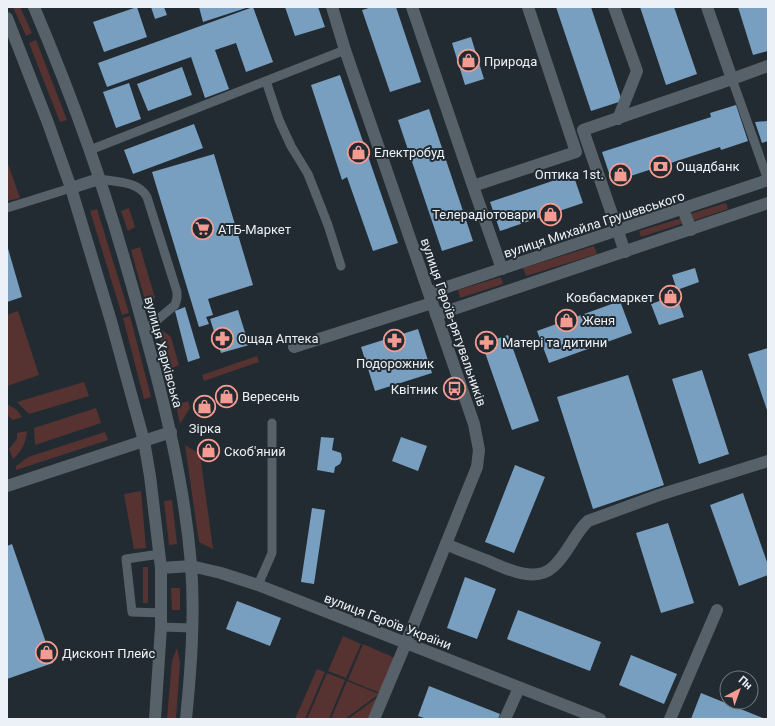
<svg xmlns="http://www.w3.org/2000/svg" width="775" height="726" font-family="Roboto,sans-serif">
  <rect width="100%" height="100%" fill="#222b32"/>
  <path fill="#563330" d="M 13,7 L 20,7 L 32,33 L 26,36 Z
    M 36,40 L 67,120 L 60,122 L 29,43 Z
    M 7,161 L 20,198 L 7,201 Z
    M 726,203 L 728,209 L 692,221 L 690,214 Z
    M 129,208 L 135,227 L 128,231 L 121,211 Z
    M 97,209 L 129,313 L 122,315 L 90,211 Z
    M 682,218 L 684,223 L 641,237 L 639,231 Z
    M 594,246 L 597,254 L 526,276 L 523,268 Z
    M 140,247 L 155,298 L 146,304 L 131,250 Z
    M 501,277 L 503,284 L 460,298 L 458,290 Z
    M 18,311 L 39,375 L 7,386 L 7,315 Z
    M 130,316 L 151,397 L 144,399 L 123,318 Z
    M 158,327 L 171,337 L 179,365 L 168,370 Z
    M 257,356 L 259,362 L 204,381 L 202,375 Z
    M 84,382 L 89,396 L 29,414 L 17,402 Z
    M 188,401 L 190,408 L 180,424 L 176,405 Z
    M 7,404 L 17,410 L 22,417 L 13,420 L 7,415 Z
    M 96,408 L 101,423 L 35,445 L 34,428 Z
    M 27,431 C 26,443 22,451 13,459 L 9,449 L 17,439 L 17,433 Z
    M 105,432 L 108,440 L 16,470 L 16,466 L 28,457 Z
    M 185,445 L 200,454 L 213,549 L 199,542 Z
    M 141,491 L 146,548 L 134,549 L 124,494 Z
    M 172,500 L 177,544 L 169,545 L 164,501 Z
    M 143,567 L 148,567 L 148,603 L 143,603 Z
    M 171,588 L 180,588 L 180,610 L 172,610 Z
    M 343,636 L 361,644 L 346,678 L 328,671 Z
    M 363,644 L 395,658 L 380,693 L 348,680 Z
    M 177,648 L 180,662 L 176,719 L 167,719 L 172,661 Z
    M 317,669 L 325,672 L 305,719 L 295,719 Z
    M 327,673 L 345,680 L 329,719 L 307,719 Z
    M 347,681 L 379,694 L 345,719 L 331,719 Z
    M 381,695 L 371,719 L 348,719 Z"/>
  <path fill="#799fc0" d="M 137,7 L 147,37 L 104,52 L 93,22 Z
    M 151,7 L 164,7 L 167,15 L 155,19 Z
    M 199,7 L 249,7 L 203,22 Z
    M 253,7 L 273,62 L 246,72 L 236,43 L 215,50 L 229,89 L 205,98 L 191,57 L 107,87 L 98,63 Z
    M 285,7 L 318,7 L 325,27 L 295,36 Z
    M 372,7 L 396,7 L 421,82 L 390,92 L 362,10 Z
    M 556,7 L 591,7 L 622,101 L 591,111 Z
    M 640,7 L 674,7 L 697,74 L 666,85 Z
    M 738,7 L 768,7 L 768,51 L 753,55 Z
    M 471,37 L 484,79 L 465,85 L 452,43 Z
    M 182,67 L 192,95 L 148,111 L 137,84 Z
    M 340,75 L 398,243 L 373,251 L 347,177 L 342,180 L 311,85 Z
    M 129,83 L 141,119 L 116,128 L 103,92 Z
    M 736,105 L 748,141 L 721,150 L 720,147 L 612,182 L 602,152 L 711,117 L 710,113 Z
    M 429,109 L 473,241 L 442,251 L 398,120 Z
    M 768,121 L 768,141 L 762,143 L 755,122 Z
    M 194,124 L 203,148 L 133,174 L 124,150 Z
    M 214,154 L 253,285 L 208,299 L 213,315 L 206,317 L 209,324 L 199,327 L 152,172 Z
    M 573,174 L 583,203 L 500,231 L 490,202 Z
    M 7,245 L 22,297 L 7,302 Z
    M 695,268 L 699,282 L 677,290 L 672,275 Z
    M 676,295 L 684,317 L 659,325 L 651,304 Z
    M 620,301 L 632,333 L 549,363 L 537,331 Z
    M 185,307 L 200,358 L 188,362 L 175,311 Z
    M 238,310 L 249,345 L 221,353 L 210,319 Z
    M 418,329 L 432,373 L 375,391 L 361,347 Z
    M 508,335 L 539,421 L 512,430 L 482,344 Z
    M 768,348 L 768,413 L 748,354 Z
    M 702,370 L 729,454 L 699,464 L 672,379 Z
    M 628,375 L 664,485 L 593,509 L 557,397 Z
    M 321,437 L 334,438 L 332,450 L 341,453 L 342,459 L 340,464 L 335,467 L 334,473 L 317,470 Z
    M 401,437 L 427,446 L 418,471 L 392,461 Z
    M 515,465 L 545,477 L 514,553 L 485,542 Z
    M 743,493 L 768,565 L 768,575 L 739,586 L 710,505 Z
    M 312,508 L 325,510 L 314,584 L 301,582 Z
    M 668,523 L 694,603 L 661,613 L 636,533 Z
    M 12,544 L 53,663 L 7,679 L 7,546 Z
    M 465,577 L 496,589 L 477,639 L 447,628 Z
    M 237,601 L 281,618 L 270,646 L 226,629 Z
    M 518,610 L 601,642 L 590,671 L 507,639 Z
    M 631,655 L 677,674 L 664,704 L 619,685 Z
    M 429,686 L 500,714 L 498,719 L 427,719 L 418,716 Z
    M 701,693 L 765,719 L 691,719 Z"/>
  <g fill="none" stroke-linecap="round" stroke-linejoin="round">
    <path stroke="#566169" stroke-width="9" d="M 732,79 L 768,180
      M 266,81 L 279,120 L 291,146 L 308,174 L 328,225 L 341,266
      M 90,150 L 345,50
      M 99,179 C 116,182 138,181 147,197 L 177,292 L 177,298 L 175,305 L 144,331
      M 7,208 L 71,188
      M 160,554 L 126,559 L 132,612 L 162,613
      M 258,585 L 272,553 L 272,423
      M 161,627 L 192,628"/>
    <path stroke="#566169" stroke-width="12" d="M 412,7 L 473,186
      M 614,7 L 637,71 L 618,119
      M 732,79 L 768,66
      M 683,209 L 691,230
      M 625,252 L 583,130 L 732,79 L 707,7
      M 502,269 L 473,186 L 576,152 L 528,7
      M 294,347 L 432,303
      M 7,486 L 171,432
      M 446,544 C 459,550 473,555 486,560 C 505,568 535,584 553,567 C 568,554 574,534 588,521 L 659,495 L 768,461
      M 374,719 L 406,643
      M 505,719 L 519,688
      M 670,719 L 717,610"/>
    <path stroke="#566169" stroke-width="12" d="M 34,7 C 54,54 72,100 89,148 C 109,205 126,263 142,322 C 164,401 184,481 191,564 C 195,616 191,668 186,719
      M 332,7 L 345,50 L 474,424 L 479,450 L 477,467 L 406,643
      M 7,18 L 48,123 L 71,188 L 111,321 L 144,441 L 150,476 L 161,568 L 161,627 L 155,719
      M 71,188 L 99,179
      M 429,293 L 768,180
      M 436,315 L 768,203
      M 161,568 L 191,566 L 221,573 L 258,585 L 600,719"/>
  </g>
  <defs>
    <symbol id="shop-ring" viewBox="-11 -11 22 22"><circle r="9.5" fill="#222b32" stroke="#f59c92" stroke-width="1.5"/><path d="M-5-2.5h2.3a2.7 3.5 0 0 1 5.4 0H5L5.5 6h-11ZM-1.5-2.5h3a1.5 2.3 0 0 0-3 0Z" fill="#f59c92"/></symbol>
    <symbol id="bank-ring" viewBox="-11 -11 22 22"><circle r="9.5" fill="#222b32" stroke="#f59c92" stroke-width="1.5"/><path d="M-6-4H6V4H-6ZM0-2.3a2.3 2.3 0 1 0 0 4.6a2.3 2.3 0 1 0 0-4.6Z" fill="#f59c92"/></symbol>
    <symbol id="supermarket-ring" viewBox="-11 -11 22 22"><circle r="9.5" fill="#222b32" stroke="#f59c92" stroke-width="1.5"/><path d="M-6-5.5h2.5l.6 2H6L4.5 2H-2.5L-4.4-4H-6ZM-1.5 3.2a1.3 1.3 0 1 0 .1 0ZM3 3.2a1.3 1.3 0 1 0 .1 0Z" fill="#f59c92"/></symbol>
    <symbol id="pharmacy-ring" viewBox="-11 -11 22 22"><circle r="9.5" fill="#222b32" stroke="#f59c92" stroke-width="1.5"/><path d="M-2-6h4v4h4v4h-4v4h-4v-4h-4v-4h4Z" fill="#f59c92"/></symbol>
    <symbol id="bus-ring" viewBox="-11 -11 22 22"><circle r="9.5" fill="#222b32" stroke="#f59c92" stroke-width="1.5"/><path d="M-5-6H5V4H4V6H2V4H-2V6H-4V4H-5ZM-3.5-4V0h7V-4ZM-3.5 1.2v1.5H-2V1.2ZM2 1.2v1.5H3.5V1.2Z" fill="#f59c92"/></symbol>
  </defs>
  <g fill-rule="evenodd">
    <use href="#shop-ring" x="456" y="48" width="25" height="25"/>
    <use href="#shop-ring" x="346" y="140" width="25" height="25"/>
    <use href="#bank-ring" x="648" y="154" width="25" height="25"/>
    <use href="#shop-ring" x="608" y="162" width="25" height="25"/>
    <use href="#shop-ring" x="538" y="202" width="25" height="25"/>
    <use href="#supermarket-ring" x="190" y="216" width="25" height="25"/>
    <use href="#shop-ring" x="658" y="284" width="25" height="25"/>
    <use href="#shop-ring" x="554" y="308" width="25" height="25"/>
    <use href="#pharmacy-ring" x="210" y="326" width="25" height="25"/>
    <use href="#pharmacy-ring" x="382" y="328" width="25" height="25"/>
    <use href="#pharmacy-ring" x="474" y="330" width="25" height="25"/>
    <use href="#bus-ring" x="442" y="376" width="25" height="25"/>
    <use href="#shop-ring" x="214" y="384" width="25" height="25"/>
    <use href="#shop-ring" x="192" y="394" width="25" height="25"/>
    <use href="#shop-ring" x="196" y="438" width="25" height="25"/>
    <use href="#shop-ring" x="34" y="640" width="25" height="25"/>
  </g>
  <g text-anchor="middle" stroke-width="4" stroke-linejoin="round" paint-order="stroke">
    <g font-size="13" fill="#ebf1f6" stroke="#222b32" text-anchor="start">
      <text x="484" y="66">Природа</text>
      <text x="374" y="157">Електробуд</text>
      <text x="676" y="171">Ощадбанк</text>
      <text x="604" y="179" text-anchor="end">Оптика 1st.</text>
      <text x="536" y="219" text-anchor="end">Телерадіотовари</text>
      <text x="218" y="234">АТБ-Маркет</text>
      <text x="654" y="302" text-anchor="end">Ковбасмаркет</text>
      <text x="582" y="325">Женя</text>
      <text x="238" y="343">Ощад Аптека</text>
      <text x="502" y="347">Матері та дитини</text>
      <text x="395" y="368" text-anchor="middle">Подорожник</text>
      <text x="438" y="394" text-anchor="end">Квітник</text>
      <text x="242" y="401">Вересень</text>
      <text x="205" y="433" text-anchor="middle">Зiрка</text>
      <text x="224" y="456">Скоб'яний</text>
      <text x="62" y="658">Дисконт Плейс</text>
    </g>
    <g font-size="13" fill="#ebf1f6" stroke="#222b32">
      <text transform="translate(594 224) rotate(-18)" y="5">вулиця Михайла Грушевського</text>
      <text transform="translate(454 322) rotate(71)" y="5">вулиця Героїв-рятувальників</text>
      <text transform="translate(164 352) rotate(75)" y="5">вулиця Харківська</text>
      <text transform="translate(388 621) rotate(21)" y="5">вулиця Героїв України</text>
    </g>
  </g>
  <rect width="775" height="726" fill="none" stroke="#ebf1f6" stroke-width="16"/>
  <g transform="translate(739 690) rotate(41)"><circle r="19" fill="#222b32" stroke="#727a80"/>
  <path d="M0-3L7 15L0 10L-7 15Z" fill="#f59c92"/>
  <text y="-6" font-size="11" font-weight="bold" text-anchor="middle" fill="#ebf1f6">Пн</text>
  </g>
</svg>
